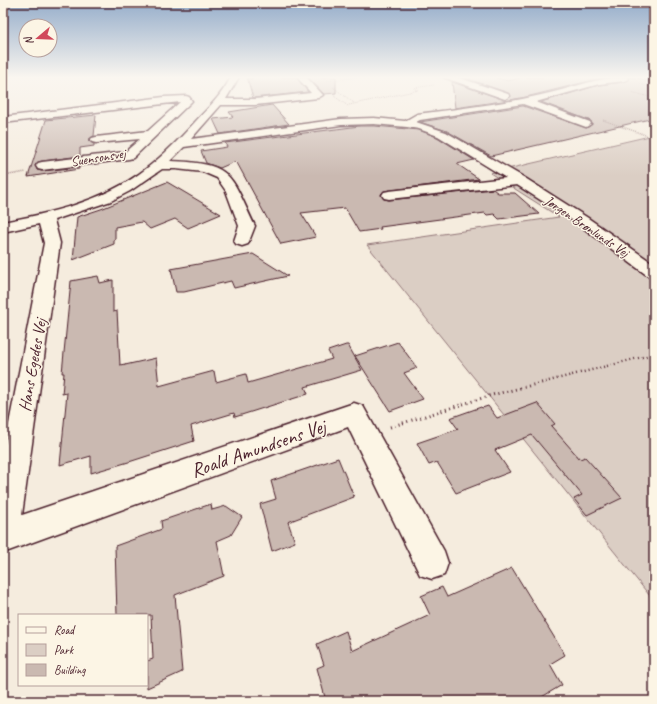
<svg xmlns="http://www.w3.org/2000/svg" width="657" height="704" font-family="Caveat,sans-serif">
  <rect width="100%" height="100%" fill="#f5ecde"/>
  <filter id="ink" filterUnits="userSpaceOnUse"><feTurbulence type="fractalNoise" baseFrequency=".025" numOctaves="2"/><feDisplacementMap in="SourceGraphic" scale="8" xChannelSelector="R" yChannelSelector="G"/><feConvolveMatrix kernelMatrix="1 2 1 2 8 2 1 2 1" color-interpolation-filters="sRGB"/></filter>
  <g filter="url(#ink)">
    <path fill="#dbcec4" stroke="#927678" d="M 654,135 L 654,601 L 367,245 L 559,217 L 490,173 Z"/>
    <path fill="#cab9b1" stroke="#4a1f2b" d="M 247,77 L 250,79 L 252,79 L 252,77 L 296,77 L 308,92 L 253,98 Z
      M 308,77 L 336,77 L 336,93 L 324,94 Z
      M 463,77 L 494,77 L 508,81 L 523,77 L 605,77 L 526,97 L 511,100 L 495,102 L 455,108 L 452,82 L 505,100 L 511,96 L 508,93 Z
      M 629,77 L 643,79 L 654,84 L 654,118 L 491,156 L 447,131 L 420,122 L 523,106 L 587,128 L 592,124 L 591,121 L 541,102 L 599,85 L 624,82 L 629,80 Z
      M 272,105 L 289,124 L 220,134 L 213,119 L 233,117 L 229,112 Z
      M 96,115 L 94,136 L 88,140 L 94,144 L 94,146 L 80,148 L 80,156 L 42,161 L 38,162 L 35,165 L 37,170 L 42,171 L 79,167 L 79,169 L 28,177 L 46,120 Z
      M 360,126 L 374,126 L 419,130 L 437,137 L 474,160 L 457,164 L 479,179 L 384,191 L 381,194 L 384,199 L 389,200 L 493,189 L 498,193 L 515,193 L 539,214 L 499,219 L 494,214 L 487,215 L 485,213 L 380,227 L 381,229 L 359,232 L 345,208 L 301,213 L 316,237 L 281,244 L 236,161 L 220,168 L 206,163 L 201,151 L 227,147 L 225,143 Z
      M 167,182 L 221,214 L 188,228 L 175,219 L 150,229 L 142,222 L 115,227 L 115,240 L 114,240 L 114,244 L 73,260 L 77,217 L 101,209 Z
      M 253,254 L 288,276 L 234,288 L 231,281 L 184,292 L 176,292 L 171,269 Z
      M 98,276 L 100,283 L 113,280 L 113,312 L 117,311 L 120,365 L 125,364 L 125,365 L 156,358 L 159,386 L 214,371 L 216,382 L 246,374 L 248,383 L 332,359 L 328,351 L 346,345 L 348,345 L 362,370 L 305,387 L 308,394 L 235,417 L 234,413 L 191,426 L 194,441 L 132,461 L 91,473 L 91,456 L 60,465 L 67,393 L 62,394 L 64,373 L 62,373 L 71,281 Z
      M 398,342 L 417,368 L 404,373 L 423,399 L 390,411 L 355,356 Z
      M 537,403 L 555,424 L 551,426 L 580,459 L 585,457 L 622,498 L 587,515 L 574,499 L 582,495 L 532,435 L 495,450 L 510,472 L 456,493 L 437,462 L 429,465 L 417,443 L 458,429 L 450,418 L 481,407 L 482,408 L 488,406 L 497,418 Z
      M 338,458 L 354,497 L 288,522 L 295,542 L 272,551 L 260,504 L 276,499 L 271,481 Z
      M 211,504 L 212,510 L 226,506 L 242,517 L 231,535 L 217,541 L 224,576 L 175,595 L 182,672 L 147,688 L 147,661 L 153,659 L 151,615 L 117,615 L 115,546 L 162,529 L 161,521 Z
      M 512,568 L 565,655 L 550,664 L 562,685 L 535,701 L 326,701 L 317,668 L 324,665 L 317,644 L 346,631 L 352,651 L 430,615 L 421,596 L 442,587 L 447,597 Z"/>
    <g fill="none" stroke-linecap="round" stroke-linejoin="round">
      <defs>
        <path id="minor" d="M 231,77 L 239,77 L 226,99 L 255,99 L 311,93 L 297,77 L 306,77 L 323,95 L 318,98 L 255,105 L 221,105 L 191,139 L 341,119 L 374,118 L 405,121 L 417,114 C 457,109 502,104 541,95 C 570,89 597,77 627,77 L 628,79 L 624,81 L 599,84 L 536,102 L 590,122 L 591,124 L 586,127 L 523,104 L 420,120 L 416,122 L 446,132 L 525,178 L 588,218 L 654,264 L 654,277 L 648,276 L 578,224 L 517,185 L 389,199 L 384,198 L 382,195 L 384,192 L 389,191 L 506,178 L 438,136 L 419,129 L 407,127 L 374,124 L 341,125 L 184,147 L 170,161 C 233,163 230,174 255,226 L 248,244 L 242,246 L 236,244 L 234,241 L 239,226 L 226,191 L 217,178 L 203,172 L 176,169 L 162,169 L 130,191 L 111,201 L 54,220 L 60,243 L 22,515 L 354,403 L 363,406 L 444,551 L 448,563 L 444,575 L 432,579 L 420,575 L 348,427 L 3,553 L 3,455 L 44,243 L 39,224 L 3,232 L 3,222 C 50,213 100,202 139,174 C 160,159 178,141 195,122 C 208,108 222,95 231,77 Z
          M 443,77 L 457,77 L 508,94 L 510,96 L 505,99 L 502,98 Z
          M 186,96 L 189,97 L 192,101 L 190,103 L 133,158 L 129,159 L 42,170 L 38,169 L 36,166 L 38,163 L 42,162 L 125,152 L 140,139 L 96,143 L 92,142 L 90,140 L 92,138 L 96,137 L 148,131 L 180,102 L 3,123 L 3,117 L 164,97 Z"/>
      </defs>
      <use href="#minor" stroke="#4a1f2b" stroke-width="3"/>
      <path stroke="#4a1f2b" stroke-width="1" stroke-dasharray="0.5 1.5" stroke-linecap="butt" d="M 506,80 L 516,77
        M 327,81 L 359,77
        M 640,84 L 654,88
        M 333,87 L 354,103
        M 631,92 L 654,98
        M 334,96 L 348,106
        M 349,105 L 419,90 L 413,88 L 434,85
        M 603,120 L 623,127"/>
      <path stroke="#4a1f2b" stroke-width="1.5" stroke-dasharray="0.5 1.5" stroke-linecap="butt" d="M 620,126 L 654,138
        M 3,176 L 26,172"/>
      <path stroke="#4a1f2b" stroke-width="2.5" stroke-dasharray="1 3" stroke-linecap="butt" d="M 545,382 L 654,354"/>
      <path stroke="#4a1f2b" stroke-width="3" stroke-dasharray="1 3.5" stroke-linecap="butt" d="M 390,427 L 492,395 L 549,381"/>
      <use href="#minor" fill="#fcf5e5" fill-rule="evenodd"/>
    </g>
  </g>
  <linearGradient id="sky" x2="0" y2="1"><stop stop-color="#95adca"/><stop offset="0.44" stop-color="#faf6f0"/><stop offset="1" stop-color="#faf6f0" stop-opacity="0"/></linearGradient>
  <rect width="657" height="176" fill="url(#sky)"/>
  <g text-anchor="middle" stroke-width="3" stroke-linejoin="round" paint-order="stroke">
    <g font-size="14" fill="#4a1f2b" stroke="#fcf5e5">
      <text transform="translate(98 157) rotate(-9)" y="5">Suensonsvej</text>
      <text transform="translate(587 226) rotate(34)" y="5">Jørgen Brønlunds Vej</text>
    </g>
    <g font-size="17" fill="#4a1f2b" stroke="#fcf5e5">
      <text transform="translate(32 365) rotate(-80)" y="6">Hans Egedes Vej</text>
    </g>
    <g font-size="20" fill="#4a1f2b" stroke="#fcf5e5">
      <text transform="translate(258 448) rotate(-19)" y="7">Roald Amundsens Vej</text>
    </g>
  </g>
  <rect width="657" height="704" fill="none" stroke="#fcf5e5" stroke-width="16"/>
  <rect x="8" y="8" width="641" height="688" fill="none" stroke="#4a1f2b" stroke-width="1.5" filter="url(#ink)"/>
  <rect x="18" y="614" width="130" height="72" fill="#fcf5e5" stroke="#b59f9b"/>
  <rect x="26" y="627" width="20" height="6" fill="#fcf5e5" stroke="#b59f9b"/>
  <text x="54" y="634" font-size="12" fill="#4a1f2b">Road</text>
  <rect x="26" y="644" width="20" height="12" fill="#dbcec4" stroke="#b59f9b"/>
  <text x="54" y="654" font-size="12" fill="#4a1f2b">Park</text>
  <rect x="26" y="664" width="20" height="12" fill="#cab9b1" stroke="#b59f9b"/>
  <text x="54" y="674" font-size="12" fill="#4a1f2b">Building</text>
  <g transform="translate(38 38) rotate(251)"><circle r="19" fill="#fcf5e5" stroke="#b59f9b"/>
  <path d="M0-3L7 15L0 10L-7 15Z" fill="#d1495b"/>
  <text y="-6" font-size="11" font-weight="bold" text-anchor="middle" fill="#4a1f2b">N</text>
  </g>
</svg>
